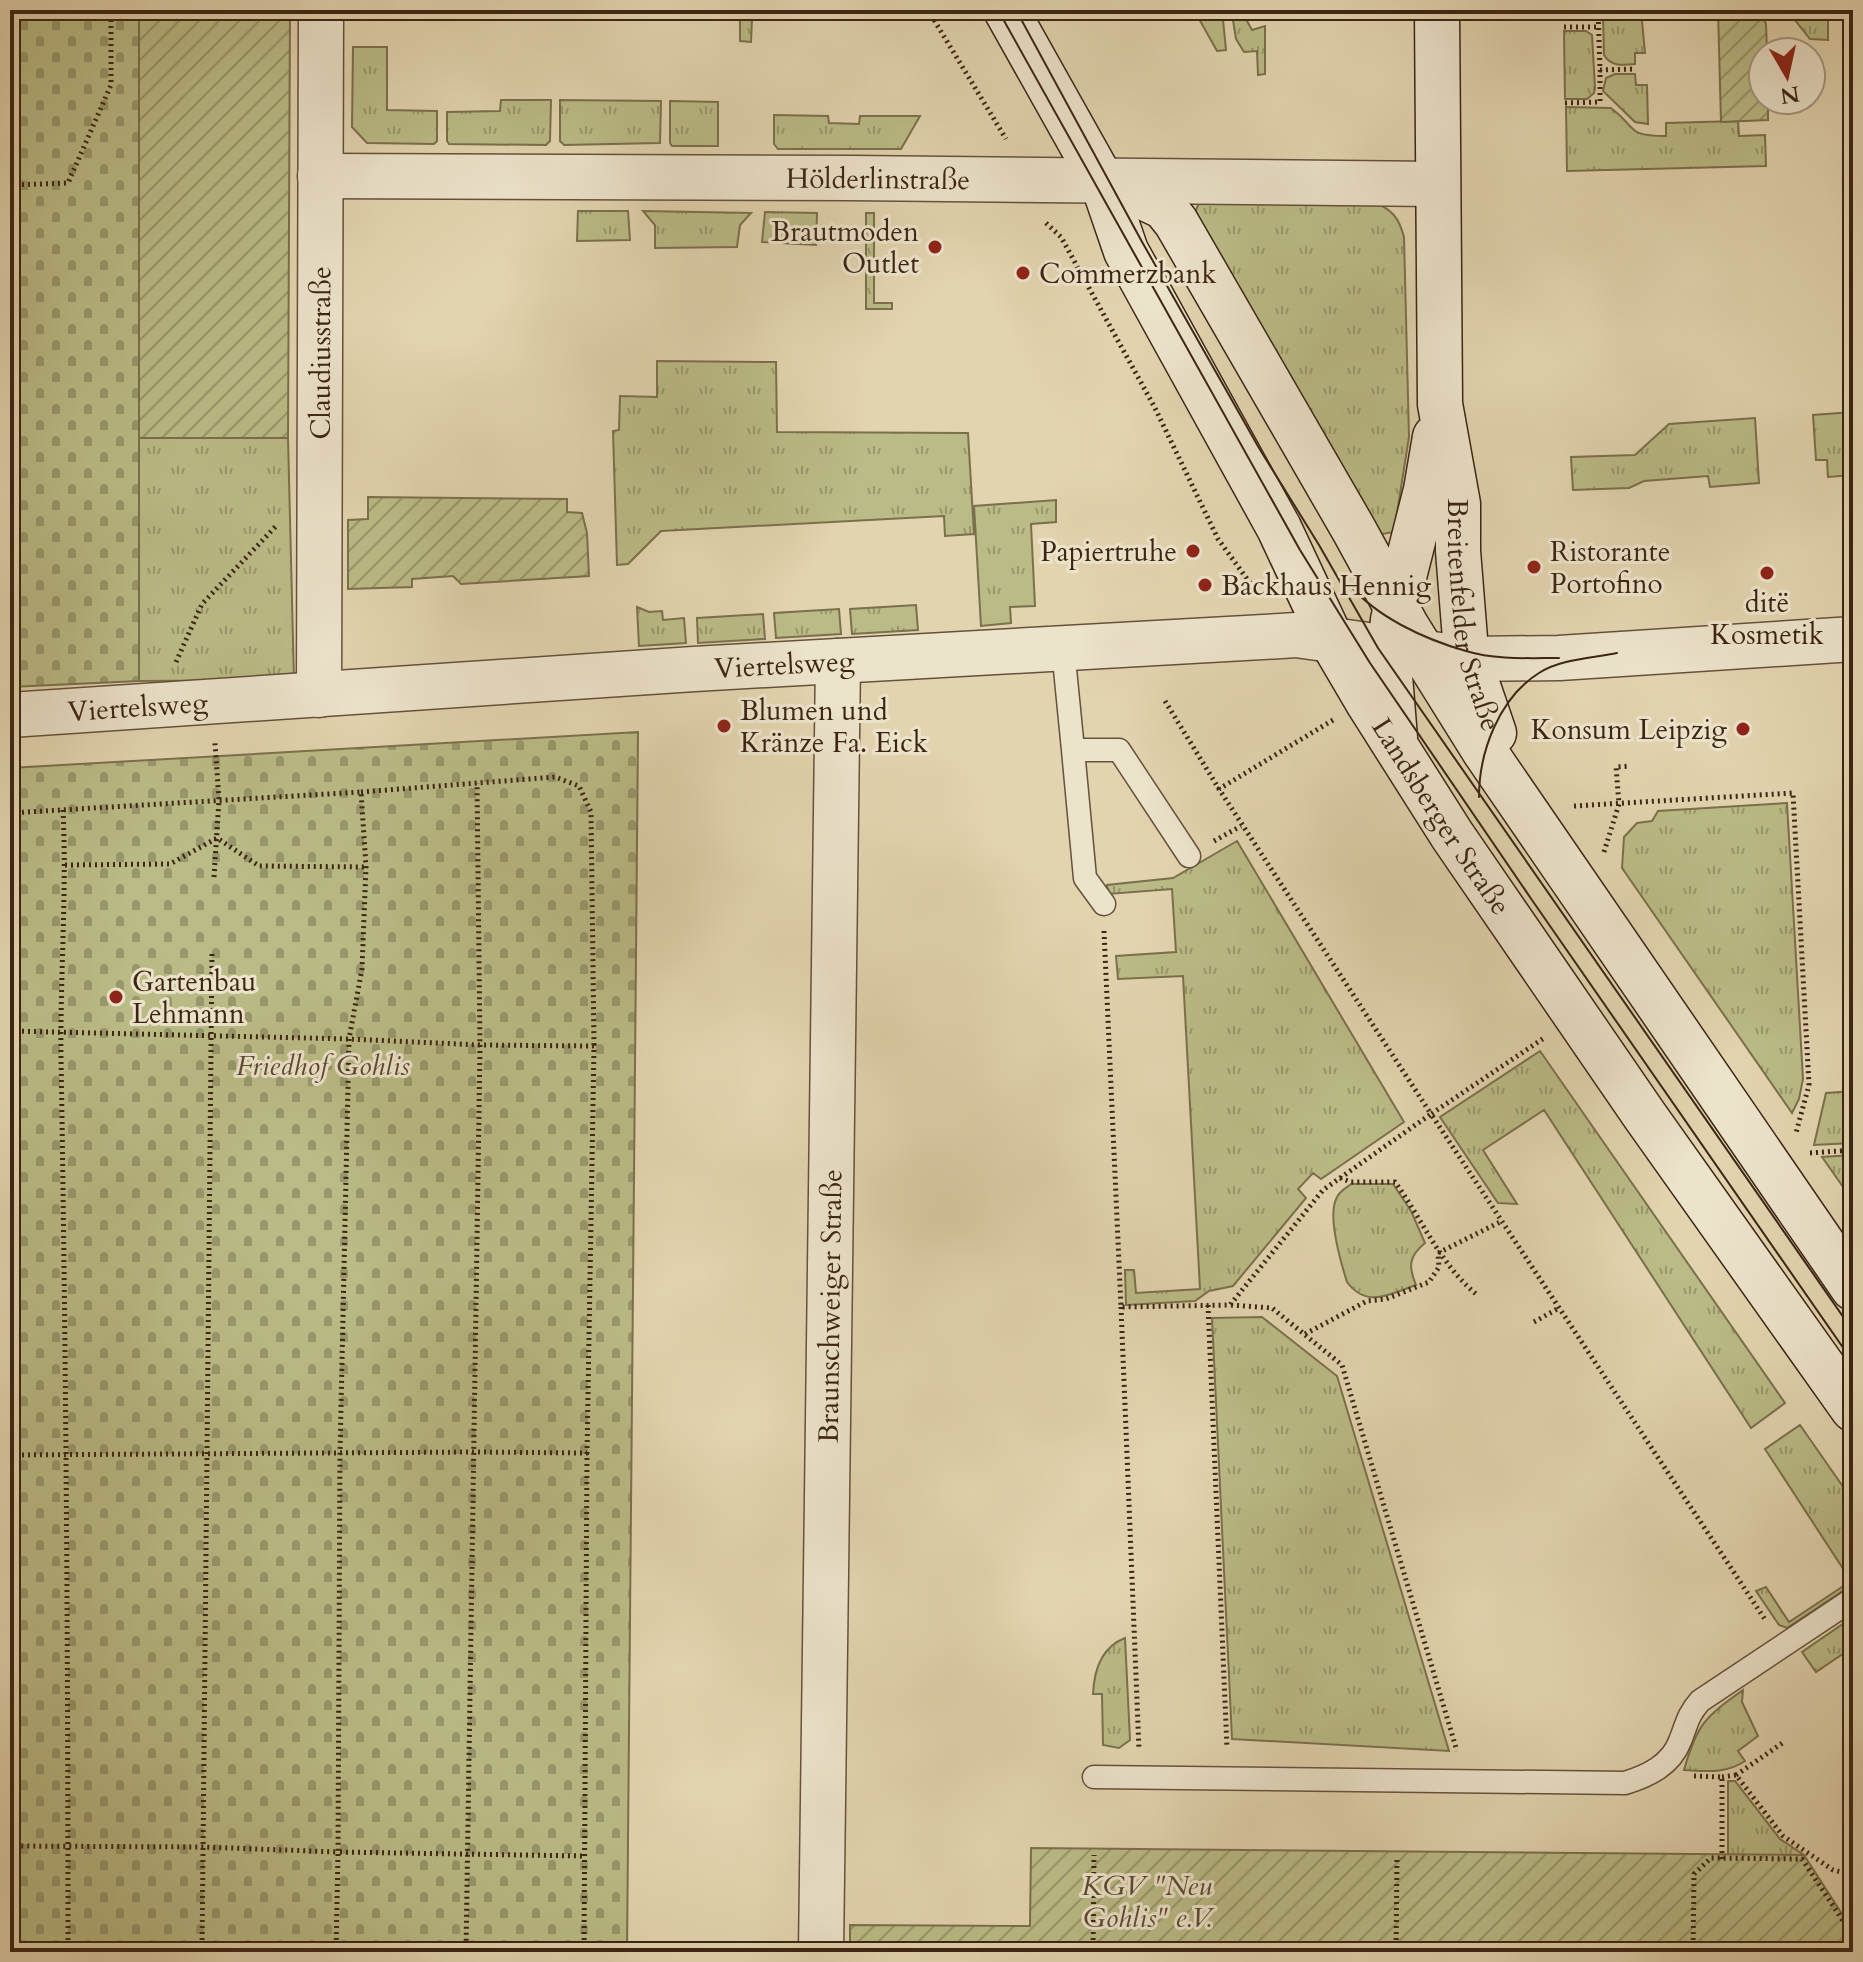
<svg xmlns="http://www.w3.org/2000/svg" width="1863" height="1962" font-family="Cardo,serif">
  <defs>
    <pattern id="grass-tufts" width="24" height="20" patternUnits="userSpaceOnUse" patternTransform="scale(2)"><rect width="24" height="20" fill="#babb86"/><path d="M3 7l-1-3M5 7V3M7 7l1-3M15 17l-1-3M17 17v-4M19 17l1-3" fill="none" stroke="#98986c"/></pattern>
    <pattern id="cemetery-stones" width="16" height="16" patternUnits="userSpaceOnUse" patternTransform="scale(2)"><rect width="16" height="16" fill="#babb86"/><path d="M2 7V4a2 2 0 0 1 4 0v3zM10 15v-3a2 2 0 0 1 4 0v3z" fill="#98986c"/></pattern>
    <pattern id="garden-furrows" width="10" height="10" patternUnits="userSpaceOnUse" patternTransform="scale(2)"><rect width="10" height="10" fill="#babb86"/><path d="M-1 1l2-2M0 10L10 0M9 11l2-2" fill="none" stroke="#98986c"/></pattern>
  </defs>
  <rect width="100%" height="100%" fill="#e2d4af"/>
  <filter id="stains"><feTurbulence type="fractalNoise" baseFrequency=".0025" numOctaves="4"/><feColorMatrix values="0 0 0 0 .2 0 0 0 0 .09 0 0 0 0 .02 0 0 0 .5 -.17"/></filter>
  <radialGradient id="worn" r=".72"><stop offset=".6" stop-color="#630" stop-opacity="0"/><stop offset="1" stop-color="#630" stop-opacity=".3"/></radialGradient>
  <path fill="url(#grass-tufts)" stroke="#7b704d" stroke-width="2" d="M 563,10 L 746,10 L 752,19 L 751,42 L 740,41 L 740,16 L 565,14 Z
    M 1194,10 L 1222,10 L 1226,50 L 1217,51 Z
    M 1241,10 L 1252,30 L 1265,26 L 1265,74 L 1258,75 L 1257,51 L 1244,52 L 1236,39 L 1232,14 Z
    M 1610,10 L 1641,10 L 1645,53 L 1635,53 L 1635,64 C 1623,65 1611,67 1604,55 L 1603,17 Z
    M 1787,10 L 1828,10 L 1828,40 L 1810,39 Z
    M 1564,31 L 1586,31 L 1592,35 L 1595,88 L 1594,93 L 1587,99 L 1565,99 Z
    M 353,47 L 387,47 L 387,110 L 437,111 L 437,141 L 434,144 L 367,143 L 352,127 Z
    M 1615,74 L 1635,74 L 1636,85 L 1647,85 L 1648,124 L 1635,122 L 1603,91 L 1606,78 Z
    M 501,100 L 551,100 L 550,141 L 546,145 L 449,144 L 447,141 L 447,112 L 500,111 Z
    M 560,100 L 661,101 L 660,143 L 564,145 L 560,141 Z
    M 670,101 L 718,102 L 718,146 L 672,146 L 670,143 Z
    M 1566,107 L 1611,108 C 1638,128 1625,136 1666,136 L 1666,123 L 1738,121 L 1739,136 L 1765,135 L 1766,166 L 1567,171 Z
    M 774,115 L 828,116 L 829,123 L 859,124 L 860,116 L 920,116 L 901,149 L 778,149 L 774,144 Z
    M 1200,201 L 1373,202 C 1392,209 1399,218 1404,237 L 1409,437 L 1394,532 L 1377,535 L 1195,212 Z
    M 578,211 L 628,211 L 630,240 L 577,241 Z
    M 643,211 L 751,213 L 740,225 L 737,247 L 655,248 L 655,225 Z
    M 765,212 L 817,213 L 816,245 L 762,242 Z
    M 866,213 L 874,213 L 874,303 L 892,303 L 892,309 L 866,309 Z
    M 657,361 L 776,362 L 777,432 L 968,433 L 974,534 L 945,536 L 944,516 L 661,531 L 628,564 L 617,565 L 613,431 L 619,430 L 620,396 L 657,397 Z
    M 1853,412 L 1853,475 L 1828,477 L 1827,460 L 1816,460 L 1813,415 Z
    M 1755,418 L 1759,483 L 1710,487 L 1708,476 L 1644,481 L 1629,488 L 1573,490 L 1571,457 L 1635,455 L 1669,424 Z
    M 139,438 L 288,438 L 294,680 L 139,681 Z
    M 1056,500 L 1056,522 L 1031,524 L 1035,606 L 1010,607 L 1011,623 L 981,626 L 974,506 Z
    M 916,605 L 918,630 L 852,634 L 850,609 Z
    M 637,607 L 649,612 L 662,611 L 663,620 L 684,618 L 686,643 L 639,646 Z
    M 839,609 L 841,634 L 776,638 L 774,613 Z
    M 763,614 L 765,639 L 698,643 L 697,618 Z
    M 1787,803 L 1803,1079 L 1799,1099 L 1792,1113 L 1622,868 L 1624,837 L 1637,823 L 1652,821 L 1658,811 Z
    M 1237,841 L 1404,1122 L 1321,1179 L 1313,1173 L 1298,1189 L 1306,1198 L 1233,1286 L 1209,1291 L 1195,1301 L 1126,1305 L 1125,1270 L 1134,1270 L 1136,1293 L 1200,1289 L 1183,976 L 1118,979 L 1116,956 L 1176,952 L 1172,889 L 1108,894 L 1107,885 L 1173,878 Z
    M 1540,1051 L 1785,1403 L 1751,1428 L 1544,1110 L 1483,1150 L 1517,1204 L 1498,1203 L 1440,1117 Z
    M 1853,1091 L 1853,1143 L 1814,1145 L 1826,1093 Z
    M 1853,1155 L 1853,1201 L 1822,1157 Z
    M 1351,1184 L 1393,1184 L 1411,1211 L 1425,1243 C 1409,1256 1408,1266 1416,1285 C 1390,1294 1367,1309 1347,1282 C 1341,1263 1327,1215 1337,1197 C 1340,1191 1346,1188 1351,1184 Z
    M 1262,1317 L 1337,1376 L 1449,1751 L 1232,1739 L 1212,1318 Z
    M 1800,1425 L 1853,1501 L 1853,1584 L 1787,1628 L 1779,1625 L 1756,1591 L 1766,1587 L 1789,1622 L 1851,1581 L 1765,1449 Z
    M 1853,1617 L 1853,1647 L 1816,1672 L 1802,1652 Z
    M 1125,1638 L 1130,1740 L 1119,1748 L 1103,1745 L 1102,1694 L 1093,1694 C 1094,1670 1102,1647 1125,1638 Z
    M 1743,1690 L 1742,1702 L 1758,1736 L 1738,1751 L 1745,1761 C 1726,1774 1706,1771 1684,1770 C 1697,1724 1705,1717 1743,1690 Z
    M 1728,1781 L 1735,1781 L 1780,1839 L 1804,1855 L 1728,1855 Z"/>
  <path fill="url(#cemetery-stones)" stroke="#7b704d" stroke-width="2" d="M 10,10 L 139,10 L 139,681 L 10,687 Z
    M 638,732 L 627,1952 L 10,1952 L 10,768 Z"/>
  <path fill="url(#garden-furrows)" stroke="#7b704d" stroke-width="2" d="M 139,10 L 290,10 L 288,438 L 139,438 Z
    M 1718,10 L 1759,10 L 1766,24 L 1767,52 L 1763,52 L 1763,100 L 1768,100 L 1768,120 L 1721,122 Z
    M 368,497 L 567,499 L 567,512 L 582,513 L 587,533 L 589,576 L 461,584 L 453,576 L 412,579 L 412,587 L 348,589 L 348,520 L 368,519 Z
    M 1031,1848 L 1804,1855 L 1853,1931 L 1853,1952 L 850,1952 L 850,1925 L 1030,1926 Z"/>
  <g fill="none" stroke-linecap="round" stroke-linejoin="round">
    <defs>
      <path id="service" d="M 1063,649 L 1073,750 L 1119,750 L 1189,856
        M 1073,750 L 1085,878 L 1104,904
        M 1094,1777 L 1625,1783 C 1648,1776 1671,1765 1680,1741 C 1687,1724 1687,1716 1700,1701 L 1853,1599"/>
      <g id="minor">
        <path id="s1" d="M 320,176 L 851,178 L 1437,184"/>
        <path id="s2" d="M 319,695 L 321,10"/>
        <path id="s3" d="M 10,715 L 694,669 L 1281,636 L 1296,635 L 1469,659 L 1559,658 L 1853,639"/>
        <path id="s4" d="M 821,1952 L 838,661"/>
      </g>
      <g id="secondary">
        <path id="s5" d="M 1006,10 L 1102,181 L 1126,251 L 1279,528 L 1332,641 L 1369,704 L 1452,835 L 1645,1116 L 1853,1409"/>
        <path id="s6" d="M 1437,10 L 1440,404 L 1458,504 L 1458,551 L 1466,651 L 1494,733"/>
        <path d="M 1102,181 L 1111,182 L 1164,207 L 1176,222 L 1354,530 L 1407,627 L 1485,752 L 1853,1288"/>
        <path d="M 1395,738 L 1389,664 L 1393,620 L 1426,490 L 1435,437"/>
      </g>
    </defs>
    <use href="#service" stroke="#66513b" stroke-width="25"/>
    <use href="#minor" stroke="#66513b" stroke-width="47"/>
    <use href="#secondary" stroke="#3c2514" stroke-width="47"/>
    <path stroke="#3c2514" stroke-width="5" stroke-dasharray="2 4" stroke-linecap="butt" d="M 928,10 L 1006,139
      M 1598,10 L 1600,70 L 1635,69
      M 1564,27 L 1598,27
      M 1565,103 L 1600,102 L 1600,70
      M 10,185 L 68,183 L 111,85 L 111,10
      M 1046,223 L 1061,237 L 1155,408 L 1218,539 L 1250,583
      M 176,662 L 202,604 L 278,524
      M 1165,701 L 1219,789
      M 1333,720 L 1219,789 L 1431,1114 L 1544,1038
      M 361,792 L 555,777 L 579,786 L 591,812 L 594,1046
      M 1574,806 L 1793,793 L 1809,1085 L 1796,1133
      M 63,810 C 67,893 60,975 61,1058 C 66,1356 68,1654 68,1952
      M 10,813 L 361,792 L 366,867 L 362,969 L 349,1039 L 340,1453 L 338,1852 L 203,1847 L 10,1846
      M 1214,841 L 1241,826
      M 1604,852 L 1619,804 L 1616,767 L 1630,766
      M 65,865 L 170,864 L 217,838 L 259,866 L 366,867
      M 214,877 L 219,800 L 215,743
      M 1104,931 L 1121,1307 L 1230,1305 L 1323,1190 L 1431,1114 L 1766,1621
      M 10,1031 L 349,1039 L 480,1045 L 477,783
      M 1810,1153 L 1853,1150
      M 1340,1178 L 1351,1182 L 1395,1182 C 1422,1219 1440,1264 1476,1294
      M 1208,1305 L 1227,1748
      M 1231,1305 L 1272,1308 L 1342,1365 L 1457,1751
      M 1121,1307 L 1139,1750
      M 1534,1322 L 1559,1308
      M 1305,1334 L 1367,1301 L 1386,1299 L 1429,1282 L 1439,1267 L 1438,1253 L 1502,1221
      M 10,1455 L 474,1452 L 587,1453 L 594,1046 L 480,1045 L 466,1952
      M 1736,1775 L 1784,1742
      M 1694,1776 L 1722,1777 L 1722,1859
      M 1722,1777 L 1736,1775 L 1783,1836 L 1833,1870 L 1853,1875
      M 202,1952 L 212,951
      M 336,1952 L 338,1852 L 584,1856
      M 584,1952 L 587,1453
      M 1093,1952 L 1094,1855
      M 1396,1952 L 1397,1858
      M 1693,1952 L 1694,1874 L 1711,1858 L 1802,1859 L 1853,1936"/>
    <use href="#service" stroke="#ece3cb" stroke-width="22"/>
    <use href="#minor" stroke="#ece3cb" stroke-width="44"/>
    <use href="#secondary" stroke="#ece3cb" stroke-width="44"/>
    <path stroke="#3c2514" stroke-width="2" d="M 998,10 L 1300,550 L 1370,663 L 1530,897
      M 1016,10 L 1141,240 L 1259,448 L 1319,545 L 1378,648 L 1853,1331
      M 1348,583 C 1376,617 1424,639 1466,651 C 1495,660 1529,658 1559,658
      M 1479,797 C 1479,752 1499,698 1539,673 C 1560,659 1593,658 1617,653
      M 1525,890 L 1853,1362"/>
  </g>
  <g fill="#8f2418" stroke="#ece3cb" stroke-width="3">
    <circle cx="935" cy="247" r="8"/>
    <circle cx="1023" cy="273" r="8"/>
    <circle cx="1193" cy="551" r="8"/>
    <circle cx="1534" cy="567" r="8"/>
    <circle cx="1767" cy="573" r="8"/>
    <circle cx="1205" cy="585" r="8"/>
    <circle cx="724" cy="726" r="8"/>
    <circle cx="1743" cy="729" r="8"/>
    <circle cx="116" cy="997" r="8"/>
  </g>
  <g text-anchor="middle" stroke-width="6" stroke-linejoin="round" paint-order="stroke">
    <g font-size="28" fill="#3c2514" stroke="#ece3cb">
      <text dy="10" stroke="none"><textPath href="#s1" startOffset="558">Hölderlinstraße</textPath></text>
      <text dy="10" stroke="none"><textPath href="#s2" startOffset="342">Claudiusstraße</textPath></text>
      <text dy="10" stroke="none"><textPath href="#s6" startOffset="608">Breitenfelder Straße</textPath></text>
      <text dy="10" stroke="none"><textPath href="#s3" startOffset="776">Viertelsweg</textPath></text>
      <text dy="10" stroke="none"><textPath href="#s3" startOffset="128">Viertelsweg</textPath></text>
      <text dy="10" stroke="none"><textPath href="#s5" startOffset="918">Landsberger Straße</textPath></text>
      <text dy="10" stroke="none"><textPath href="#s4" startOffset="646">Braunschweiger Straße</textPath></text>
    </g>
    <g font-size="28" fill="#3c2514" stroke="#ece3cb" text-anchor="start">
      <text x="919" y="241" text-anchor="end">Brautmoden<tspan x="919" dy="32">Outlet</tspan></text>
      <text x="1039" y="283">Commerzbank</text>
      <text x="1177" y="561" text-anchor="end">Papiertruhe</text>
      <text x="1550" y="561">Ristorante<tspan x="1550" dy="32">Portofino</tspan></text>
      <text x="1221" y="595">Backhaus Hennig</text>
      <text x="1767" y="612" text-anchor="middle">ditë<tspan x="1767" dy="32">Kosmetik</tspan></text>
      <text x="740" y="720">Blumen und<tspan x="740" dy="32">Kränze Fa. Eick</tspan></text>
      <text x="1727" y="739" text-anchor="end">Konsum Leipzig</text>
      <text x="132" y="991">Gartenbau<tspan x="132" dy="32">Lehmann</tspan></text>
    </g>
    <g font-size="28" font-style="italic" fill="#5c4a30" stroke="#ece3cb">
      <text x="323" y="1075">Friedhof Gohlis</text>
      <text x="1147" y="1895">KGV "Neu<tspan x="1147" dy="32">Gohlis" e.V.</tspan></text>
    </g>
  </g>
  <rect width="1863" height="1962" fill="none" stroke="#e2d4af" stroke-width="40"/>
  <rect x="12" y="12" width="1839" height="1938" fill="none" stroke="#3c2514" stroke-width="4"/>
  <rect x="20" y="20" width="1823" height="1922" fill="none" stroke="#3c2514" stroke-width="2"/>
  <g transform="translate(1787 76) rotate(171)"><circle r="38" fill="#ece3cb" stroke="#a69782" stroke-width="2"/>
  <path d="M0-6L14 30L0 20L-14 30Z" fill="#8f2418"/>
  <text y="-12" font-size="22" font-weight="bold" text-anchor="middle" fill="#3c2514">N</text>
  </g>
  <rect width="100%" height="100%" filter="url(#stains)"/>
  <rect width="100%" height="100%" fill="url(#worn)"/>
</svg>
